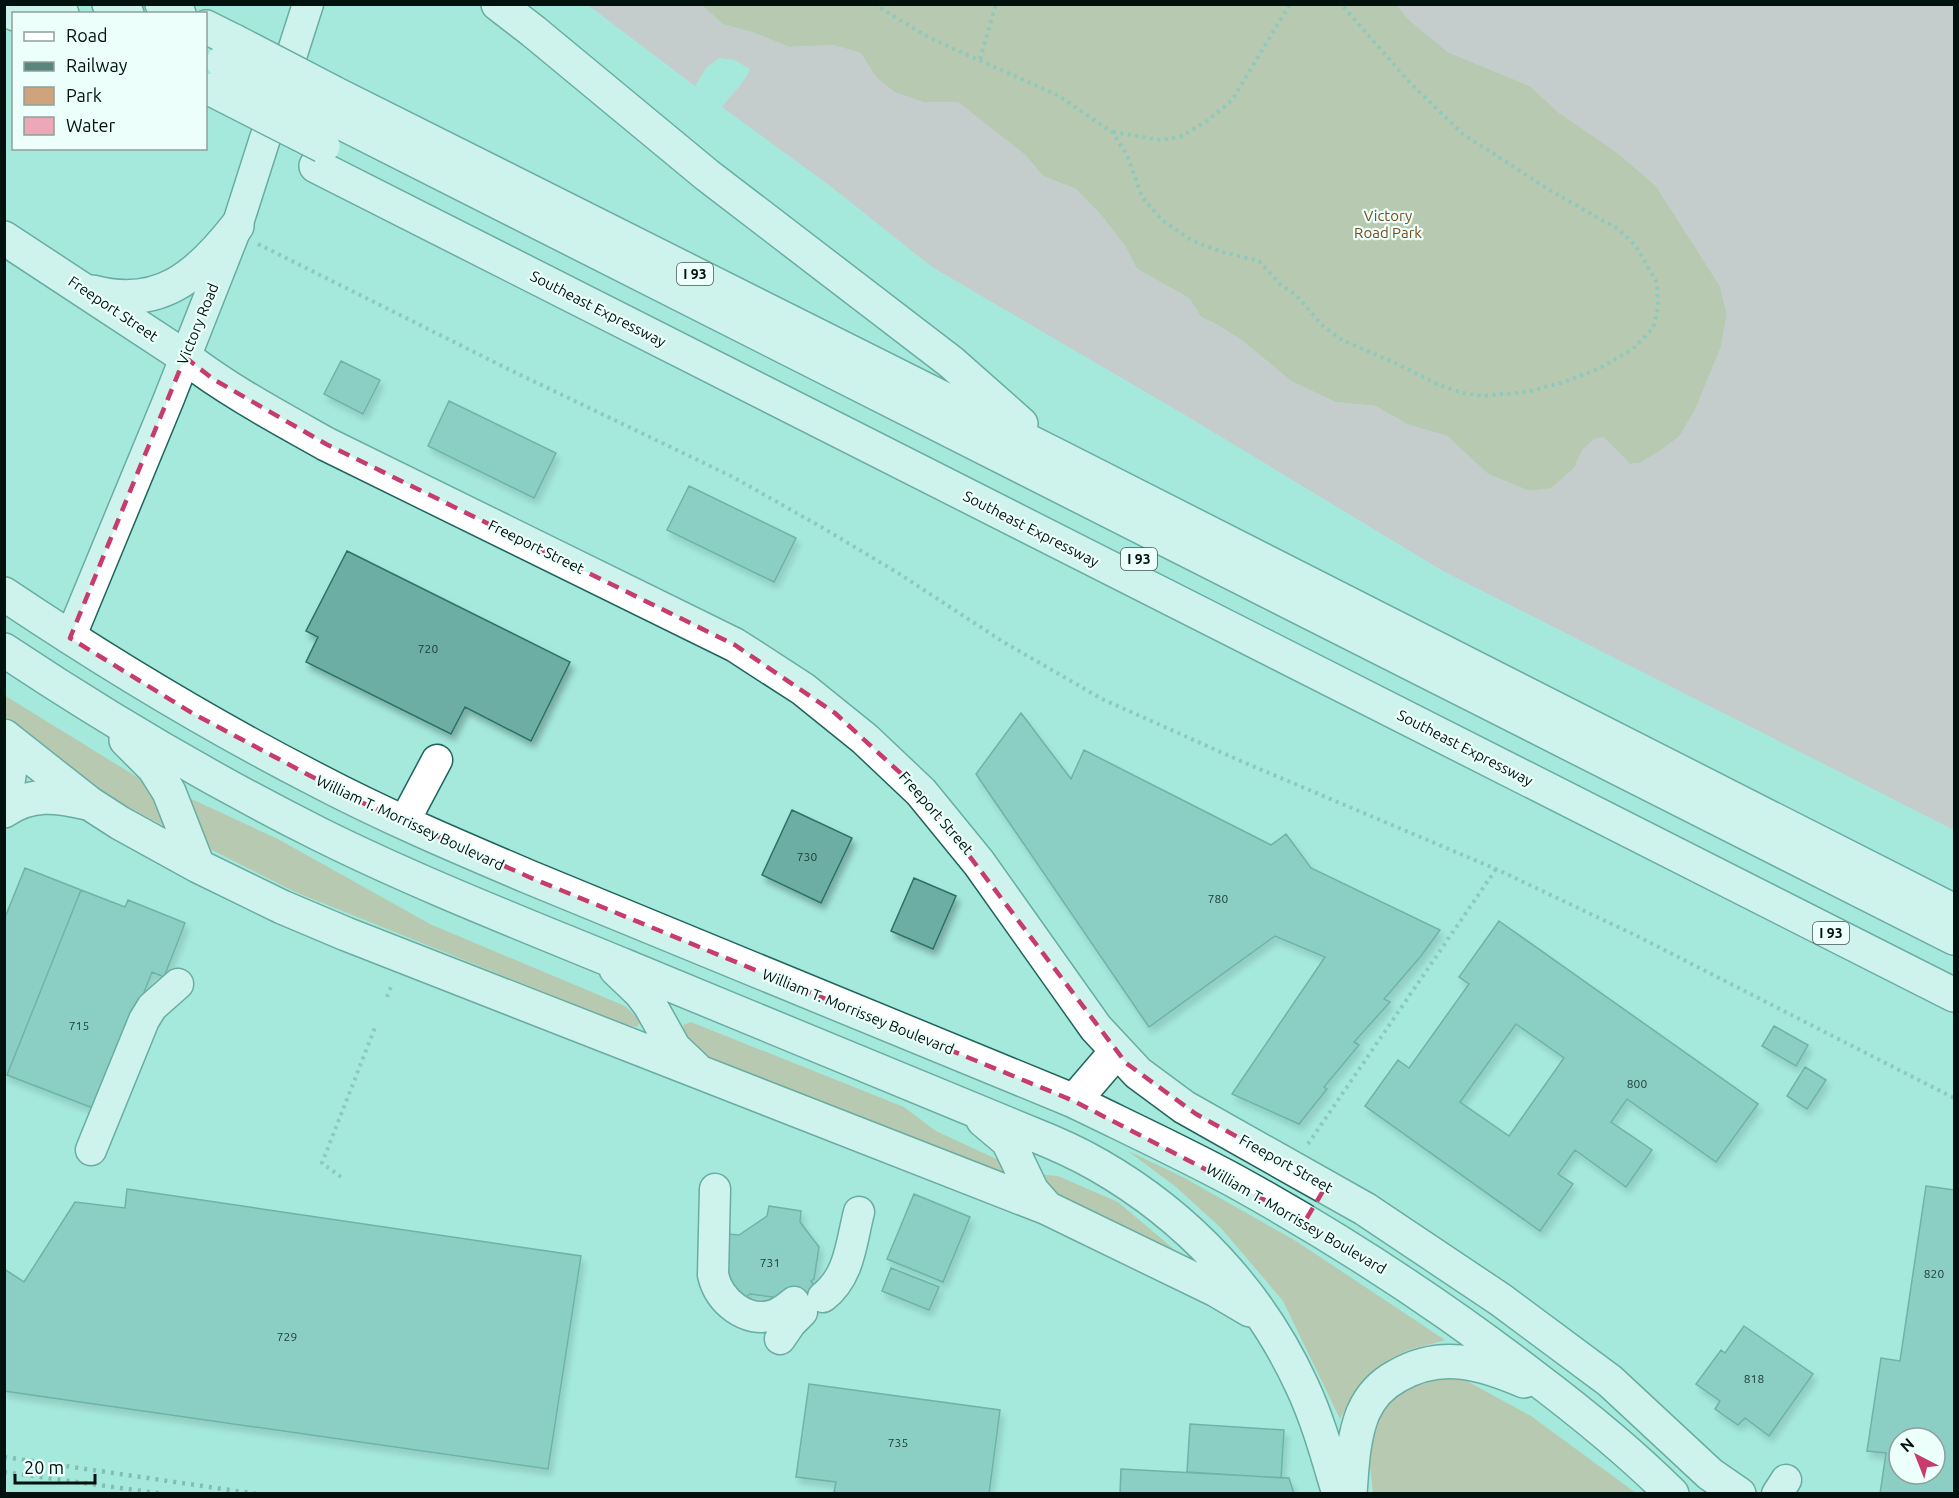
<svg xmlns="http://www.w3.org/2000/svg" width="1959" height="1498" font-family="Ubuntu,sans-serif">
  <defs>
    <filter id="shadow"><feDropShadow dx="3.5" dy="6" stdDeviation="3" flood-color="#0004"/></filter>
  </defs>
  <rect width="100%" height="100%" fill="#a5e9dd"/>
  <path fill="#cfa37c" d="M 702,5 L 1397,5 L 1407,18 L 1448,52 L 1530,86 L 1559,112 L 1619,154 L 1656,186 L 1720,286 L 1727,314 L 1721,347 L 1695,410 L 1680,436 L 1660,451 L 1640,463 L 1630,464 L 1603,437 L 1582,450 L 1575,467 L 1551,489 L 1529,491 L 1488,474 L 1447,436 L 1409,425 L 1375,406 L 1335,402 L 1291,381 L 1240,339 L 1214,323 L 1201,317 L 1189,298 L 1137,269 L 1125,246 L 1101,215 L 1076,189 L 1043,176 L 1024,154 L 958,103 L 923,102 L 894,92 L 876,77 L 860,53 L 833,45 L 789,47 L 755,33 L 722,24 Z
    M 4,695 L 142,780 L 161,802 L 168,828 L 101,793 L 5,716 Z
    M 185,796 L 278,839 L 430,924 L 625,1006 L 641,1021 L 637,1027 L 623,1024 L 295,892 L 208,848 Z
    M 691,1022 L 904,1107 L 936,1131 L 1005,1163 L 1008,1176 L 692,1051 L 685,1037 L 683,1025 Z
    M 1128,1151 L 1183,1177 L 1296,1241 L 1445,1340 C 1431,1345 1413,1347 1400,1354 C 1370,1369 1356,1392 1340,1419 L 1283,1301 L 1221,1228 L 1176,1187 Z
    M 1038,1174 L 1058,1176 L 1118,1202 L 1182,1256 L 1177,1260 L 1035,1182 Z
    M 1454,1374 L 1531,1416 L 1636,1493 L 1373,1493 L 1367,1440 L 1385,1400 L 1420,1376 Z"/>
  <path fill="#eca8b9" d="M 588,5 L 702,5 L 722,24 L 755,33 L 789,47 L 833,45 L 861,53 L 876,77 L 894,92 L 923,102 L 958,102 L 1024,154 L 1043,176 L 1076,189 L 1101,215 L 1125,246 L 1137,269 L 1189,298 L 1201,317 L 1214,323 L 1240,339 L 1291,381 L 1335,402 L 1375,406 L 1409,425 L 1447,436 L 1488,474 L 1529,491 L 1551,488 L 1575,467 L 1582,450 L 1594,439 L 1603,437 L 1630,464 L 1640,463 L 1660,451 L 1680,436 L 1695,410 L 1721,347 L 1727,314 L 1720,286 L 1656,186 L 1619,154 L 1559,113 L 1530,86 L 1448,52 L 1407,18 L 1397,5 L 1954,5 L 1954,830 L 1443,571 L 1185,415 L 932,267 L 829,185 L 722,107 C 731,94 745,83 750,69 L 735,60 L 719,58 L 706,68 L 695,86 Z"/>
  <path fill="#6caea4" stroke="#2d7167" stroke-width="1.5" fill-rule="evenodd" filter="url(#shadow)" d="M 341,361 L 380,380 L 363,414 L 324,394 Z
    M 449,401 L 556,453 L 534,498 L 428,446 Z
    M 689,486 L 796,538 L 774,582 L 667,530 Z
    M 347,551 L 570,662 L 531,741 L 465,707 L 451,734 L 306,662 L 318,637 L 306,631 Z
    M 1021,713 L 1071,779 L 1084,750 L 1271,845 L 1286,834 L 1311,868 L 1440,930 L 1421,956 L 1384,999 L 1390,1002 L 1354,1042 L 1359,1045 L 1324,1087 L 1327,1089 L 1299,1124 L 1232,1094 L 1325,957 L 1275,936 L 1149,1027 L 976,774 Z
    M 792,810 L 852,838 L 821,903 L 762,875 Z
    M 25,868 L 81,890 L 7,1075 L 4,1074 L 4,920 Z
    M 914,878 L 956,896 L 933,949 L 891,931 Z
    M 81,890 L 125,907 L 128,900 L 185,923 L 164,977 L 152,972 L 98,1110 L 7,1075 Z
    M 1499,921 L 1758,1104 L 1716,1162 L 1627,1099 L 1611,1122 L 1652,1150 L 1626,1187 L 1575,1150 L 1558,1174 L 1573,1184 L 1540,1231 L 1365,1106 L 1398,1060 L 1409,1068 L 1469,984 L 1459,977 ZM 1516,1024 L 1564,1058 L 1509,1136 L 1460,1102 Z
    M 1774,1026 L 1808,1045 L 1796,1066 L 1762,1046 Z
    M 1805,1067 L 1826,1080 L 1807,1109 L 1787,1096 Z
    M 1926,1186 L 1954,1190 L 1954,1494 L 1880,1494 L 1886,1453 L 1867,1451 L 1881,1358 L 1900,1361 ZM 1899,1438 L 1935,1438 L 1935,1474 L 1899,1474 Z
    M 127,1189 L 581,1256 L 548,1469 L 4,1391 L 4,1269 L 24,1282 L 75,1202 L 125,1208 Z
    M 914,1194 L 970,1217 L 943,1282 L 887,1259 Z
    M 769,1206 L 801,1211 L 800,1222 L 819,1247 L 814,1279 L 811,1281 L 824,1299 L 804,1314 L 787,1299 L 750,1294 L 739,1302 L 721,1278 L 728,1234 L 739,1235 L 767,1216 Z
    M 891,1268 L 939,1287 L 929,1310 L 882,1291 Z
    M 1744,1326 L 1813,1374 L 1769,1436 L 1745,1418 L 1738,1425 L 1715,1409 L 1720,1401 L 1696,1384 L 1721,1350 L 1725,1353 Z
    M 809,1384 L 1000,1410 L 989,1494 L 843,1494 L 834,1492 L 836,1482 L 796,1477 Z
    M 1190,1424 L 1284,1430 L 1281,1478 L 1187,1472 Z
    M 1121,1469 L 1289,1478 L 1294,1494 L 1120,1494 Z"/>
  <g fill="none" stroke-linecap="round" stroke-linejoin="round">
    <defs>
      <path id="minor" d="M 70,638 L 168,401 L 237,226 L 308,4
        M 404,822 L 437,760
        M 91,1150 L 144,1020 L 152,1007 L 178,984
        M 715,1189 L 713,1275 C 719,1301 746,1324 774,1315 C 782,1312 788,1307 794,1302
        M 823,1297 C 850,1276 851,1243 859,1212
        M 780,1339 L 791,1323 L 802,1312
        M 1777,1494 L 1786,1480"/>
      <path id="major" d="M 4,238 L 185,357 C 229,391 278,417 326,444 L 735,645 L 803,689 L 865,739 L 921,792 L 979,863 L 1096,1028 L 1138,1073 L 1184,1107 L 1365,1209 L 1501,1300 L 1610,1381 L 1710,1474 L 1739,1494
        M 92,292 C 159,310 198,276 237,226
        M 4,594 C 104,661 206,723 313,778 C 383,815 456,846 529,877 L 1074,1101 C 1127,1127 1181,1152 1233,1180 C 1338,1238 1438,1303 1533,1376 C 1582,1413 1629,1451 1672,1494
        M 4,650 C 106,718 211,780 321,835 C 420,884 523,924 625,966 C 761,1022 897,1078 1032,1134 C 1055,1143 1077,1153 1098,1165 C 1187,1216 1259,1292 1302,1386 C 1318,1420 1328,1457 1339,1494
        M 4,736 L 89,803 L 120,823 L 198,866 L 282,907 L 346,934 L 1047,1208 L 1216,1290 L 1250,1310
        M 126,740 L 154,768 L 169,792 L 198,866
        M 4,744 L 10,769 L 4,809
        M 4,811 C 31,792 57,796 87,803
        M 616,969 L 640,992 L 650,1005 L 674,1048 L 695,1068
        M 1074,1101 L 1116,1052
        M 983,1120 L 1008,1141 L 1032,1191 L 1047,1208
        M 1350,1494 C 1352,1466 1353,1438 1363,1413 C 1370,1397 1382,1384 1397,1376 C 1440,1351 1480,1362 1524,1381"/>
      <path id="highway" d="M 45,4 L 62,14
        M 109,4 L 127,14
        M 162,4 L 179,14
        M 498,4 L 533,31 L 707,175 L 951,362 L 1021,424
        M 4,8 L 15,14
        M 206,27 L 234,41
        M 334,93 L 1056,455 L 1954,911
        M 328,116 L 1954,938
        M 316,166 L 1954,995"/>
    </defs>
    <use href="#minor" stroke="#1f645b" stroke-width="33"/>
    <use href="#major" stroke="#1f645b" stroke-width="36"/>
    <use href="#highway" stroke="#1f645b" stroke-width="36"/>
    <path stroke="#6fa299" stroke-width="4" stroke-dasharray="3 4.5" stroke-linecap="butt" d="M 874,4 L 928,37 L 1059,96 L 1112,132 L 1127,155 L 1142,197 L 1162,220 L 1191,240 L 1222,252 L 1259,261 L 1281,285 L 1296,295 L 1323,326 L 1342,340 L 1395,363 L 1439,385 L 1463,393 L 1482,396 L 1526,392 L 1564,382 L 1600,368 L 1633,349 L 1653,328 L 1658,308 L 1657,283 L 1636,246 L 1618,229 L 1553,192 L 1464,135 L 1411,84 L 1341,4
      M 980,59 L 996,4
      M 1113,132 L 1161,140 L 1182,136 L 1207,121 L 1232,100 L 1290,4
      M 258,244 L 506,368 L 733,477 L 823,528 L 898,573 L 1005,643 L 1102,699 L 1243,762 L 1496,869 L 1635,935 L 1954,1098
      M 387,997 L 392,984
      M 1308,1144 L 1496,869
      M 341,1177 L 322,1163 L 376,1025"/>
    <use href="#minor" stroke="#fff" stroke-width="30"/>
    <use href="#major" stroke="#fff" stroke-width="33"/>
    <use href="#highway" stroke="#fff" stroke-width="33"/>
    <path stroke="#59857d" stroke-width="4.5" stroke-dasharray="3 6" stroke-linecap="butt" d="M 4,1457 L 257,1494
      M 4,1472 L 164,1494"/>
    <defs>
      <path id="highway-bridge" d="M 234,41 L 334,93
        M 223,62 L 328,116
        M 213,90 L 323,146"/>
    </defs>
    <use href="#highway-bridge" stroke="#1f645b" stroke-width="36" stroke-linecap="butt"/>
    <use href="#highway-bridge" stroke="#fff" stroke-width="33"/>
  </g>
  <path d="M0 0H1959V1498H0ZM 185,357 L 213,379 L 326,444 L 735,645 L 835,713 L 921,792 L 1126,1063 L 1196,1114 L 1326,1186 L 1305,1221 L 1074,1101 L 529,877 L 354,799 L 192,713 L 70,638 Z" fill="#a5e9dd" fill-opacity=".55" fill-rule="evenodd"/>
  <path fill="none" stroke="#c73b6d" stroke-width="4.5" stroke-dasharray="12 8" stroke-linejoin="round" d="M 185,357 L 213,379 L 326,444 L 735,645 L 835,713 L 921,792 L 1126,1063 L 1196,1114 L 1326,1186 L 1305,1221 L 1074,1101 L 529,877 L 354,799 L 192,713 L 70,638 Z"/>
  <g text-anchor="middle" stroke-width="4.5" stroke-linejoin="round" paint-order="stroke">
    <g font-size="12" fill="#1b3834">
      <text x="428" y="653">720</text>
      <text x="807" y="861">730</text>
      <text x="1218" y="903">780</text>
      <text x="79" y="1030">715</text>
      <text x="1637" y="1088">800</text>
      <text x="770" y="1267">731</text>
      <text x="1934" y="1278">820</text>
      <text x="287" y="1341">729</text>
      <text x="1754" y="1383">818</text>
      <text x="898" y="1447">735</text>
    </g>
    <g fill="#ecfffb" stroke="#475855" stroke-width="1.5">
      <rect x="677" y="263" width="36" height="22" rx="4.5"/>
      <rect x="1121" y="548" width="36" height="22" rx="4.5"/>
      <rect x="1813" y="922" width="36" height="22" rx="4.5"/>
    </g>
    <g font-size="14" font-weight="bold" fill="#00110e">
      <text x="695" y="279">I 93</text>
      <text x="1139" y="564">I 93</text>
      <text x="1831" y="938">I 93</text>
    </g>
    <g font-size="15" fill="#7a4b1a" stroke="#ecfffb">
      <text x="1388" y="221">Victory<tspan x="1388" dy="17">Road Park</tspan></text>
    </g>
    <g font-size="15" fill="#00110e" stroke="#ecfffb">
      <text transform="translate(113 309) rotate(34)" y="5">Freeport Street</text>
      <text transform="translate(598 309) rotate(27)" y="5">Southeast Expressway</text>
      <text transform="translate(198 324) rotate(-68)" y="5">Victory Road</text>
      <text transform="translate(1031 529) rotate(27)" y="5">Southeast Expressway</text>
      <text transform="translate(536 547) rotate(26)" y="5">Freeport Street</text>
      <text transform="translate(1465 748) rotate(27)" y="5">Southeast Expressway</text>
      <text transform="translate(936 813) rotate(49)" y="5">Freeport Street</text>
      <text transform="translate(410 823) rotate(25)" y="5">William T. Morrissey Boulevard</text>
      <text transform="translate(858 1012) rotate(22)" y="5">William T. Morrissey Boulevard</text>
      <text transform="translate(1286 1164) rotate(29)" y="5">Freeport Street</text>
      <text transform="translate(1296 1219) rotate(30)" y="5">William T. Morrissey Boulevard</text>
    </g>
  </g>
  <rect width="1959" height="1498" fill="none" stroke="#00110e" stroke-width="12"/>
  <rect x="12" y="12" width="195" height="138" fill="#ecfffb" stroke="#8ea09c" stroke-width="1.5"/>
  <rect x="24" y="32" width="30" height="9" fill="#ffffff" stroke="#8ea09c" stroke-width="1.5"/>
  <text x="66" y="42" font-size="18" fill="#00110e">Road</text>
  <rect x="24" y="62" width="30" height="9" fill="#59857d" stroke="#8ea09c" stroke-width="1.5"/>
  <text x="66" y="72" font-size="18" fill="#00110e">Railway</text>
  <rect x="24" y="87" width="30" height="18" fill="#cfa37c" stroke="#8ea09c" stroke-width="1.5"/>
  <text x="66" y="102" font-size="18" fill="#00110e">Park</text>
  <rect x="24" y="117" width="30" height="18" fill="#eca8b9" stroke="#8ea09c" stroke-width="1.5"/>
  <text x="66" y="132" font-size="18" fill="#00110e">Water</text>
  <g transform="translate(1917 1456) rotate(318)"><circle r="28" fill="#ecfffb" stroke="#8ea09c" stroke-width="1.5"/>
  <path d="M0-4.5L10 22L0 15L-10 22Z" fill="#c73b6d"/>
  <text y="-9" font-size="16" font-weight="bold" text-anchor="middle" fill="#00110e">N</text>
  </g>
  <path d="M15 1474v9h80v-9" fill="none" stroke="#00110e" stroke-width="3"/>
  <text x="24" y="1474" font-size="18" fill="#00110e" stroke="#ecfffb" stroke-width="4.5" paint-order="stroke">20 m</text>
</svg>
